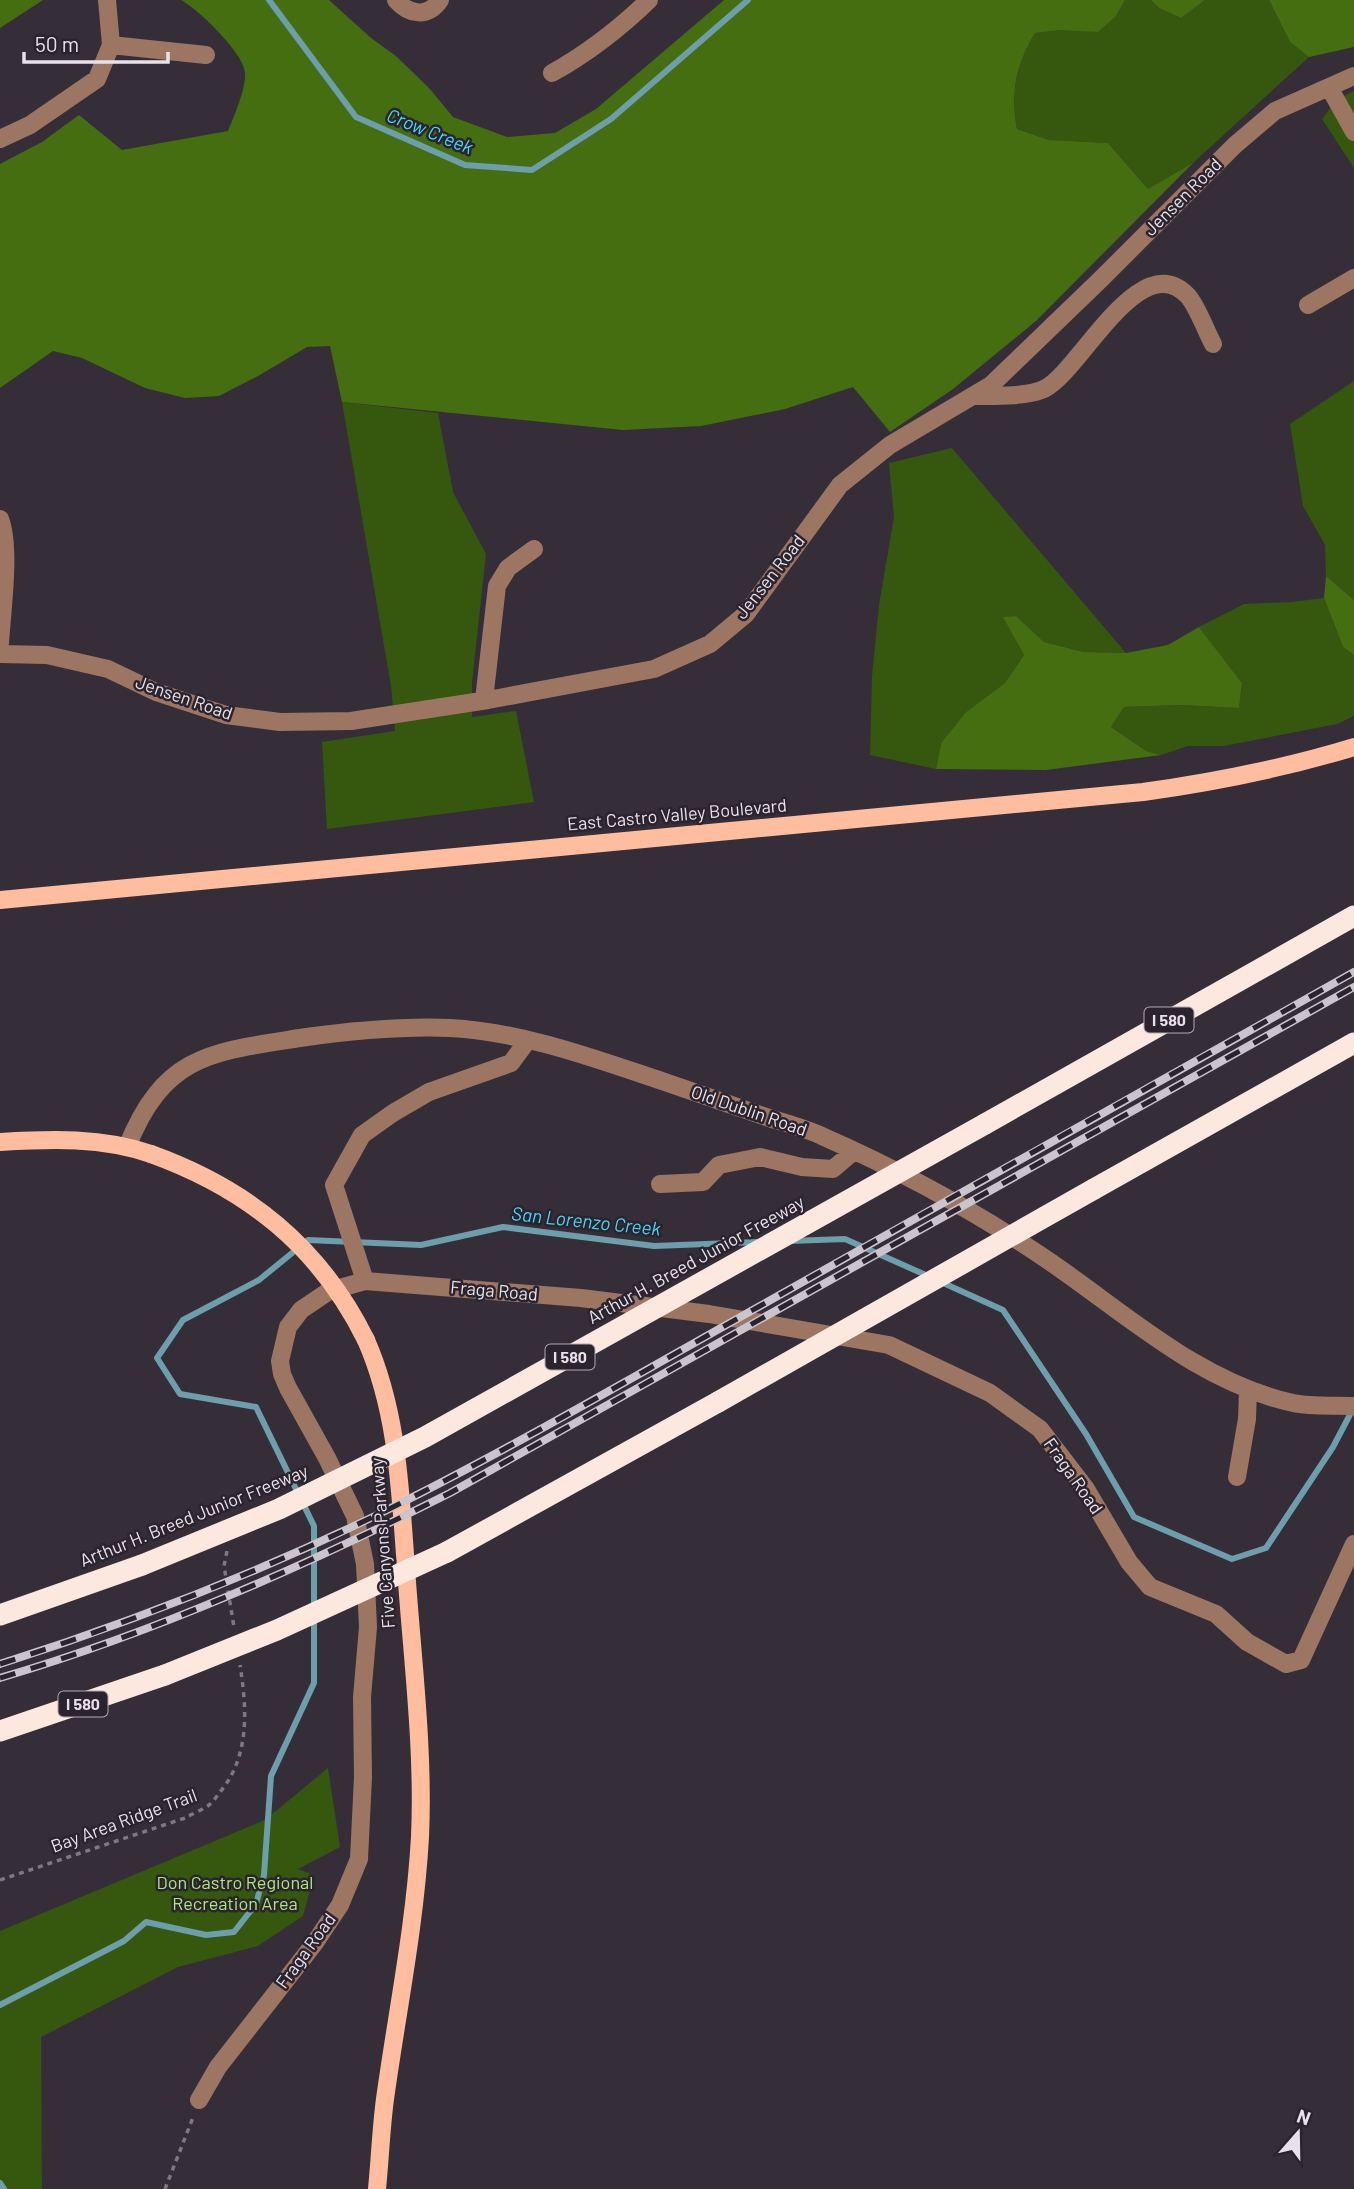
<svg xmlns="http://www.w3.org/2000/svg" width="1354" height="2189" font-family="Barlow,sans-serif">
  <rect width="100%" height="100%" fill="#352e39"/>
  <path fill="#35570e" d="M 1125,0 L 1151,0 L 1159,8 L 1181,18 L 1205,0 L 1269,0 L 1290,42 L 1309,57 L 1194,162 L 1148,189 L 1108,143 L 1049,140 L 1017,129 C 1010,92 1016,65 1035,33 L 1062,30 L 1116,16 Z
    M 1354,91 L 1354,168 L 1322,119 L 1337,99 Z
    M 1354,381 L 1354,600 L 1326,576 L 1325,545 L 1303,506 L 1290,424 Z
    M 342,402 L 438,413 L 453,492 L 486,554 L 472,682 L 472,717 L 516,711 L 534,802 L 327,829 L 322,742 L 395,731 L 391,686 Z
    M 952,448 L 1126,653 L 1084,652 L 1044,642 L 1016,616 L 1004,618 L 1024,655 L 1005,683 L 966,712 L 941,743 L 936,769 L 870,755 L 872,676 L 879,605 L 894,517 L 889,463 Z
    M 1324,598 L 1343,647 L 1354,655 L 1354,716 L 1337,724 L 1224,746 L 1188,746 L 1161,755 L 1146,751 L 1111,727 L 1124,707 L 1182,705 L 1239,708 L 1242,683 L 1199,627 L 1244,604 L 1291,602 Z
    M 328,1768 L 340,1847 L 298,1869 L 314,1875 L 303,1916 L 258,1946 L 178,1967 L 41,2037 L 42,2189 L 0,2189 L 0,1931 L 265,1820 Z"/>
  <path fill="#446e10" d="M 0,0 L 43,0 L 0,28 Z
    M 181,0 L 329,0 L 371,38 L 396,56 L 429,88 L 453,117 L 507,137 L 555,133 L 596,109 L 724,0 L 1125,0 L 1116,16 L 1098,32 L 1062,30 L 1035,33 C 1016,65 1010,92 1017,129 L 1049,140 L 1108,143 L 1148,189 L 1194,162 L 1036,321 L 953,389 L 890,432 L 853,387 L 785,409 L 701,426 L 623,430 L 342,402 L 330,346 L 307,347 L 258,376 L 219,396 L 185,398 L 145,388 L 82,358 L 53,351 L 0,388 L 0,164 L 42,142 L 79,115 L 122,150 L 228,131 C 234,116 246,89 245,73 C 244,53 198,9 181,0 Z
    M 1151,0 L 1205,0 L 1181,18 L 1159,8 Z
    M 1269,0 L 1354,0 L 1354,47 L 1309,57 L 1290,42 Z
    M 1326,576 L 1354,600 L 1354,655 L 1343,647 L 1324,598 Z
    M 1016,616 L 1044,642 L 1084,652 L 1126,653 L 1168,645 L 1199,627 L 1242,683 L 1239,708 L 1182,705 L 1124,707 L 1111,727 L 1146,751 L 1161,755 L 1046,770 L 936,769 L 941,743 L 966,712 L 1005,683 L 1024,655 L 1003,617 Z"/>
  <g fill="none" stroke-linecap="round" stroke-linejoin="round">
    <path stroke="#6c9eab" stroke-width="6" d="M 269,0 L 356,117 L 465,165 L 532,170 L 611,119 L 748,0
      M 790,1241 L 845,1239 L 928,1276
      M 941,1282 L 1003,1310 L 1086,1434 L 1134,1517 L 1232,1559 L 1266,1548 L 1333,1447 L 1353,1409
      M 314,1608 L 314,1526 L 256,1407 L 180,1394 L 157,1358 L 183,1320 L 259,1280 L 308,1240 L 421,1245 L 503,1227 L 654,1246 L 758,1242
      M 0,2005 L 124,1941 L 146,1922 L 206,1935 L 234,1932 L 256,1904 L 264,1875 L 271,1776 L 314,1683 L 314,1619
      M 0,2183 L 4,2189"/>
    <path stroke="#7e7881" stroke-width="3.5" stroke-dasharray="5 5" stroke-linecap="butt" d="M 227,1551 L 224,1566 L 234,1627
      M 0,1880 L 185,1818 C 192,1814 202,1810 209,1805 C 213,1802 217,1796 220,1792 C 250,1756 247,1709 240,1665
      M 165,2189 L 194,2115"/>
    <path stroke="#9d7563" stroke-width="18" d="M 396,0 C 409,15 428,18 440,0
      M 111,45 L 206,55
      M 552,73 C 588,53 619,29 649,0
      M 1329,87 L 1354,132
      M 0,139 L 30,125 L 97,79 L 111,45 L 107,0
      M 1308,305 L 1354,278
      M 974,396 C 994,396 1026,397 1044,389 C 1080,372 1139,245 1188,296 C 1197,306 1206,331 1213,344
      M 0,519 C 11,548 2,610 0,643
      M 0,654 L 47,655 L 108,669 L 156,692 L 226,715 L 280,722 L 351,721 L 488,700 L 654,669 L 710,644 L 746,614 L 840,485 L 890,445 L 991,385 L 1100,280 L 1235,145 L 1275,111 L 1354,76
      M 484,700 L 497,586 L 508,568 L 534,549
      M 127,1147 C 164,1055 210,1052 300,1038 C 349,1031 400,1026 450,1028 C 523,1032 593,1058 662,1081 C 699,1094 735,1106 772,1119 C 789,1124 807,1129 824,1137 C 899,1170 971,1209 1040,1255 C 1120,1308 1196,1382 1293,1403 C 1312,1407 1334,1405 1354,1406
      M 660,1184 L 703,1182 L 719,1165 L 760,1157 L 802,1167 L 833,1169 L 854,1151
      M 365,1281 L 334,1185 L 362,1135 L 393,1113 L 429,1092 L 511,1063 L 528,1040
      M 1237,1477 L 1247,1419 L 1248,1390
      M 199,2100 L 218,2067 L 314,1944 L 340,1905 L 359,1859 L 363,1777 L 362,1697 L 368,1627 L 365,1564 L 355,1516 L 327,1458 L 288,1388 L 282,1374 L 280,1361 L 288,1327 L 301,1310 L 329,1291 L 365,1281 L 581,1298 L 709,1314 L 889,1345 L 990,1393 L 1040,1429 L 1086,1489 L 1129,1562 L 1150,1587 L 1216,1614 L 1247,1642 L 1286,1664 L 1301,1660 L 1354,1544"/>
    <path stroke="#ffbd9f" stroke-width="18" d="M 0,900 L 1143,792 C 1215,782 1285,768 1354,747
      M 0,1142 C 51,1139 102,1137 151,1154
      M 366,1340 C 398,1413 400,1490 406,1568 C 412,1657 424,1748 420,1837 C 415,1926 397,2012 385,2099 C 381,2129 380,2159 377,2189"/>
    <path stroke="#fde8df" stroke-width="21" d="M 985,1124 L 1354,916
      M 1094,1189 L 1354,1043
      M 447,1552 L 718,1402
      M 0,1615 L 142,1565
      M 0,1731 L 165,1675"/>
    <defs>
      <path id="rail" d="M 0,1664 C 129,1623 255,1574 377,1515 C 507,1451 633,1377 760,1306 C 958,1194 1156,1083 1354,972
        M 0,1678 C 156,1632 305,1566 450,1493 L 1354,987"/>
    </defs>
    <use href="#rail" stroke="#cac5cc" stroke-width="8"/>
    <use href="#rail" stroke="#2b242f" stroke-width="5" stroke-dasharray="16" stroke-linecap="butt"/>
    <path stroke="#ffbd9f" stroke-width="18" d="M 151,1154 C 248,1189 320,1247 366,1340"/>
    <path stroke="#fde8df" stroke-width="21" d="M 718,1402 L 1094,1189
      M 142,1565 L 279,1509 L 425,1437 L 985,1124
      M 165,1675 L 277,1630 L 447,1552"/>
  </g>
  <g text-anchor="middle" stroke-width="5" stroke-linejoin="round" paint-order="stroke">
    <g fill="#2b242f" stroke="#afa9b1" stroke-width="2">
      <rect x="1144.5" y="1007.5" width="49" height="25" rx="5"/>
      <rect x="545.5" y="1344.5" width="49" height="25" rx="5"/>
      <rect x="58.5" y="1691.5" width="49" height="25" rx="5"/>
    </g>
    <g font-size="16" font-weight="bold" fill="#e7e2e9">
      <text x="1169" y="1026">I 580</text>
      <text x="570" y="1363">I 580</text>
      <text x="83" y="1710">I 580</text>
    </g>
    <g font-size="18" fill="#e7e2e9" stroke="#2b242f">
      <text transform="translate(1183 197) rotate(-45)" y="6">Jensen Road</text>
      <text transform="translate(770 577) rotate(-52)" y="6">Jensen Road</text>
      <text transform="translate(184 698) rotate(19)" y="6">Jensen Road</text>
      <text transform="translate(677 815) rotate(-5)" y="6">East Castro Valley Boulevard</text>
      <text transform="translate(749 1111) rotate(19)" y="6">Old Dublin Road</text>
      <text transform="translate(696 1260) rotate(-29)" y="6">Arthur H. Breed Junior Freeway</text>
      <text transform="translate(494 1291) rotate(5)" y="6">Fraga Road</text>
      <text transform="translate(1073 1476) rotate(55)" y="6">Fraga Road</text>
      <text transform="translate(194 1516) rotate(-22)" y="6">Arthur H. Breed Junior Freeway</text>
      <text transform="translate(383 1543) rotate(-94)" y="6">Five Canyons Parkway</text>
      <text transform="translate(124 1821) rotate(-20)" y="6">Bay Area Ridge Trail</text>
      <text transform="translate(306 1951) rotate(-54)" y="6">Fraga Road</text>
    </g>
    <g font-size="18" fill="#ace876" stroke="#2b242f">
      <text x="235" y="1889">Don Castro Regional<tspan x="235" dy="21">Recreation Area</tspan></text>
    </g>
    <g font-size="19" font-style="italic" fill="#46d7f5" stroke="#2b242f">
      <text transform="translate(430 131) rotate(22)" y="7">Crow Creek</text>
      <text transform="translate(586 1221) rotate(6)" y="7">San Lorenzo Creek</text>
    </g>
  </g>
  <g transform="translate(1298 2133) rotate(20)" stroke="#2b242f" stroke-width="5" paint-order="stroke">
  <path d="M0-5L12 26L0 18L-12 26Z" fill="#e7e2e9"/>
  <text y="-10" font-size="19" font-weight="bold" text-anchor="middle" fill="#e7e2e9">N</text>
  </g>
  <path d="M24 52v10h144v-10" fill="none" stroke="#e7e2e9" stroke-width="3.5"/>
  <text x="35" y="52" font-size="21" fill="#e7e2e9" stroke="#2b242f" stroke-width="5" paint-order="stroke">50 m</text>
</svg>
